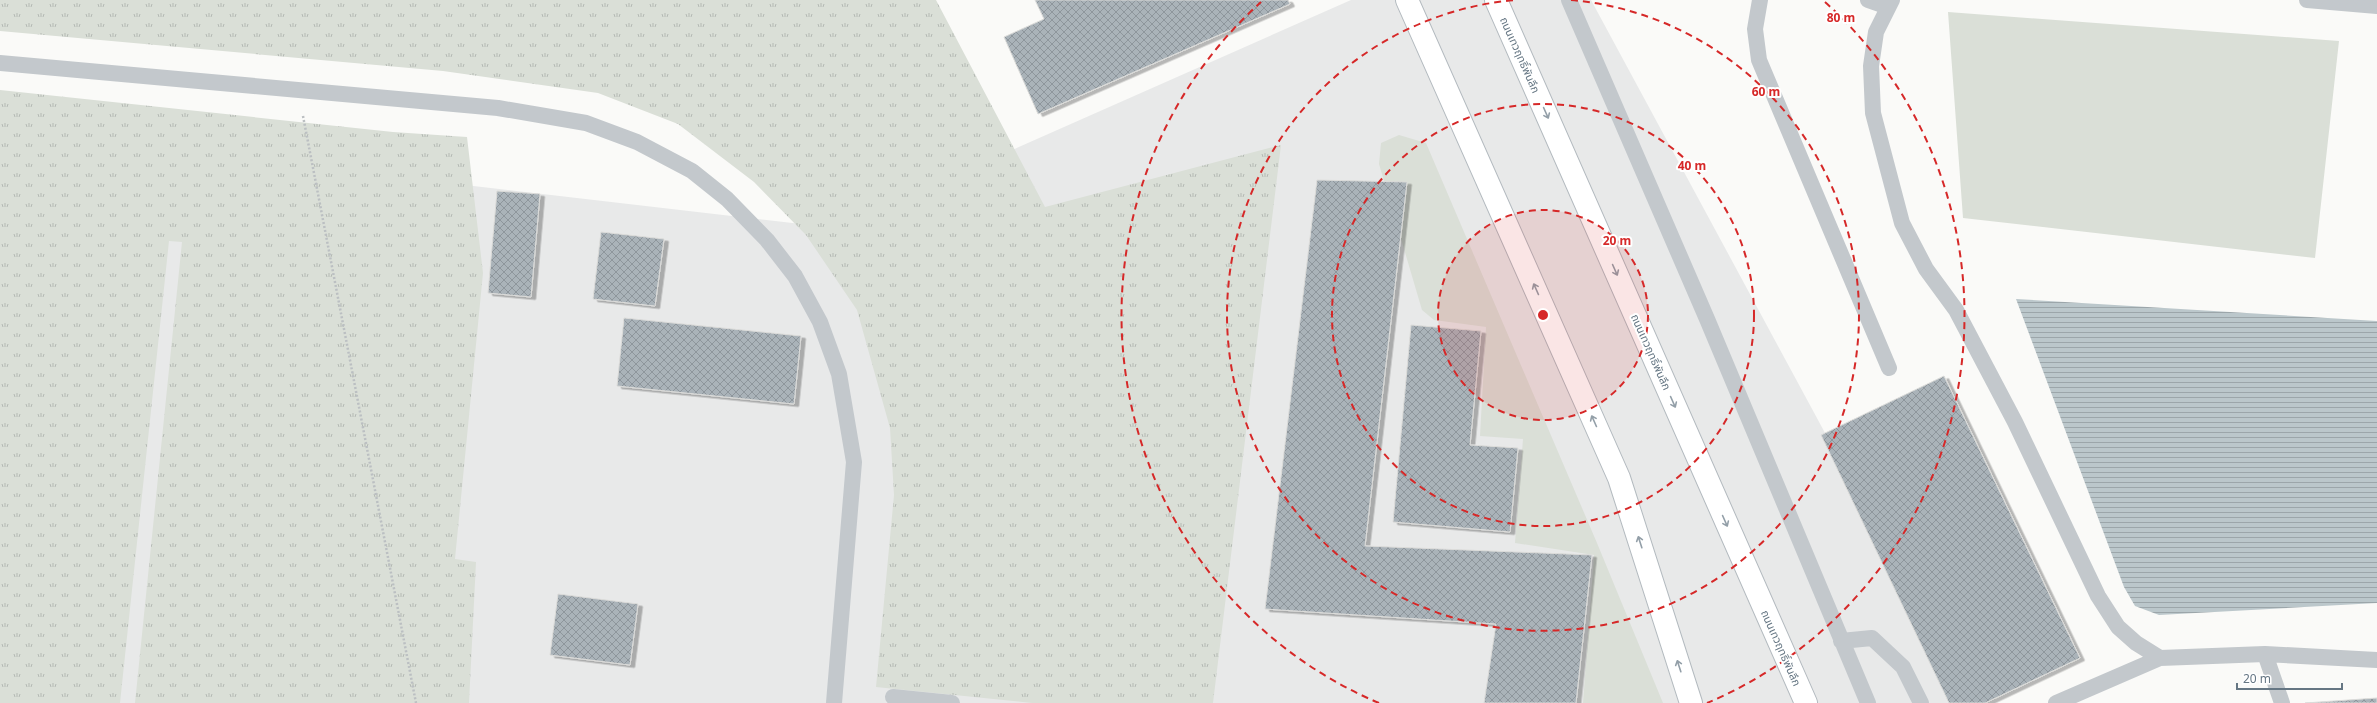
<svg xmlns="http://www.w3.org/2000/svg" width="2377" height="703" font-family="'Noto Sans','Noto Sans Thai',sans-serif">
  <defs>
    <pattern id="grass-tufts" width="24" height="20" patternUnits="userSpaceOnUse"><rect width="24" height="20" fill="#dadfd7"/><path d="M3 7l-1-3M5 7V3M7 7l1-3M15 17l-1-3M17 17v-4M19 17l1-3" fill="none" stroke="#b4b9b4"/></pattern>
    <pattern id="water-rules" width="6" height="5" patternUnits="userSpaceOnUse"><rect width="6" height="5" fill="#bbc7cb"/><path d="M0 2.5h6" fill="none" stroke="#9ca6aa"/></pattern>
    <pattern id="building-cross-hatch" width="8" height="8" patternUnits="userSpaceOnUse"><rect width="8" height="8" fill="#aab3b9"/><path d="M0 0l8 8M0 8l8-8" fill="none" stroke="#8e969c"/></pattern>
    <filter id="shadow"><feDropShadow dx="4.5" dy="2.5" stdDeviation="0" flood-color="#0004"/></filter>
  </defs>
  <rect width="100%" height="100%" fill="#fafaf8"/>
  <path fill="#e8e9e9" d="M 1351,0 L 1591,0 L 1971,703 L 0,703 L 0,131 L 836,228 Z"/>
  <path fill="url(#grass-tufts)" d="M 0,0 L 936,0 L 1045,207 L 1281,145 L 1213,703 L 1032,703 L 876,687 L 894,495 L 890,428 L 857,310 L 806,235 L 754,182 L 678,124 L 598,93 L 443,71 L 0,31 Z
    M 0,90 L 393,132 L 467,137 L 483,273 L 455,559 L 476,562 L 469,703 L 135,703 L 182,242 L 169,241 L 120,703 L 0,703 Z"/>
  <path fill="#dadfd7" d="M 1948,12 L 2339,41 L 2315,258 L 1963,218 Z
    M 1399,135 L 1426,143 L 1597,543 L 1663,703 L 1583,703 L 1594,555 L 1515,543 L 1523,439 L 1480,436 L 1486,327 L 1434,320 L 1422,310 L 1379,164 L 1381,143 Z"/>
  <path fill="url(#water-rules)" d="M 2016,299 L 2377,321 L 2377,603 L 2159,615 L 2135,606 L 2124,587 Z"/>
  <path fill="url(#building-cross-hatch)" stroke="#dcdcda" filter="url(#shadow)" d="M 1035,0 L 1288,0 L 1290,4 L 1038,114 L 1004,37 L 1044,19 Z
    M 1317,180 L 1407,182 L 1365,546 L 1592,555 L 1576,703 L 1484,703 L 1496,624 L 1265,609 Z
    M 497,191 L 540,194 L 531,297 L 488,293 Z
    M 601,232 L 664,239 L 655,306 L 593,299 Z
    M 624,318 L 801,336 L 794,404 L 617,386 Z
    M 1411,325 L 1481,331 L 1470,445 L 1518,448 L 1510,532 L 1393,522 Z
    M 1944,376 L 2080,658 L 1985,703 L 1949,703 L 1821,435 Z
    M 558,594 L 638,604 L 630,665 L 550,655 Z
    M 2377,698 L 2377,703 L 2305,703 Z"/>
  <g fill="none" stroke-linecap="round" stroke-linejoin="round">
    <defs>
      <path id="secondary" d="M 1407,0 L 1619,478 L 1691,703
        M 1496,0 L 1806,703"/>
    </defs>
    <use href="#secondary" stroke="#b3babf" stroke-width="24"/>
    <path stroke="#bbbfc2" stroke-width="2.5" stroke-dasharray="2 2" stroke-linecap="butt" d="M 303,116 L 416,703"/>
    <path stroke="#c3c8cc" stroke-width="16" d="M 1569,0 L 1707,319 L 1868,703
      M 1760,0 L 1755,29 L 1759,60 L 1889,368
      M 1868,0 L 1888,7
      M 1892,0 L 1876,32 L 1871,66 L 1873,113 L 1902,223 L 1926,269 L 1956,310 L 2015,422 L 2098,596 L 2118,627 L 2136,643 L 2160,658 L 2265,654 L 2377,660
      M 2307,0 L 2377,6
      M 0,63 L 498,108 L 586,123 L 637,142 L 692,171 L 727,199 L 767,240 L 795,276 L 820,322 L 839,374 L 854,462 L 834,703
      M 1841,641 L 1872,638 L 1903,667 L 1921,703
      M 2265,654 L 2282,703
      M 893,697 L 952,703
      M 2056,703 L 2160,658"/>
    <use href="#secondary" stroke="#fff" stroke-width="22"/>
  </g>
  <defs><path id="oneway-shaft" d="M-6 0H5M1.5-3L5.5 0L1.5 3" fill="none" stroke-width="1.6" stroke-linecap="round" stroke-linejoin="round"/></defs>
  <g stroke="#939fa8">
    <use href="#oneway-shaft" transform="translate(1546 113) rotate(66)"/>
    <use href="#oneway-shaft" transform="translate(1615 270) rotate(66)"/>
    <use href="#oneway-shaft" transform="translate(1536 289) rotate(-114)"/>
    <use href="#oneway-shaft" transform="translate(1673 402) rotate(66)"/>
    <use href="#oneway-shaft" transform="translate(1594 421) rotate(-114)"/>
    <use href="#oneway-shaft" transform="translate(1725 521) rotate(66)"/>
    <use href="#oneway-shaft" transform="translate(1640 542) rotate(-108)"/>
    <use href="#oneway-shaft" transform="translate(1679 666) rotate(-108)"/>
  </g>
  <circle cx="1543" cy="315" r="105" fill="#d62828" fill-opacity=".12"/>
  <g fill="none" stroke="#d62828" stroke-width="2" stroke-dasharray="7 5">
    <circle cx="1543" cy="315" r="105"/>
    <circle cx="1543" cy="315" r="211"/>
    <path d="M1571 0A316 316 0 1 1 1515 0"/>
    <path d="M1379 703A421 421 0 0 1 1261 2M1825 2A421 421 0 0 1 1707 703"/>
  </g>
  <g text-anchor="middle" stroke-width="4" stroke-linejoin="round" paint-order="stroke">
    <g font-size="11" fill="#657683" stroke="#fff">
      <text transform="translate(1520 55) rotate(66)" y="4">ถนนเทวฤทธิ์พันลึก</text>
      <text transform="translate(1651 352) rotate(66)" y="4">ถนนเทวฤทธิ์พันลึก</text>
      <text transform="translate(1781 648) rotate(66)" y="4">ถนนเทวฤทธิ์พันลึก</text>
    </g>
  </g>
  <circle cx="1543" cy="315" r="6" fill="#d62828" stroke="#fff" stroke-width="2"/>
  <g font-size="12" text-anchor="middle" font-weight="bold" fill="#d62828" stroke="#fff" stroke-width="4" stroke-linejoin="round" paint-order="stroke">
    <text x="1841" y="22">80 m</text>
    <text x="1766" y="96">60 m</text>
    <text x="1692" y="170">40 m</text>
    <text x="1617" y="245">20 m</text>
  </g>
  <path d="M2237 683v6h105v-6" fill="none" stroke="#657683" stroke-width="2"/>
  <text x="2243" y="683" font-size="12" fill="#657683" stroke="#ffffff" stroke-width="3" paint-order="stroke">20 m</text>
</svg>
